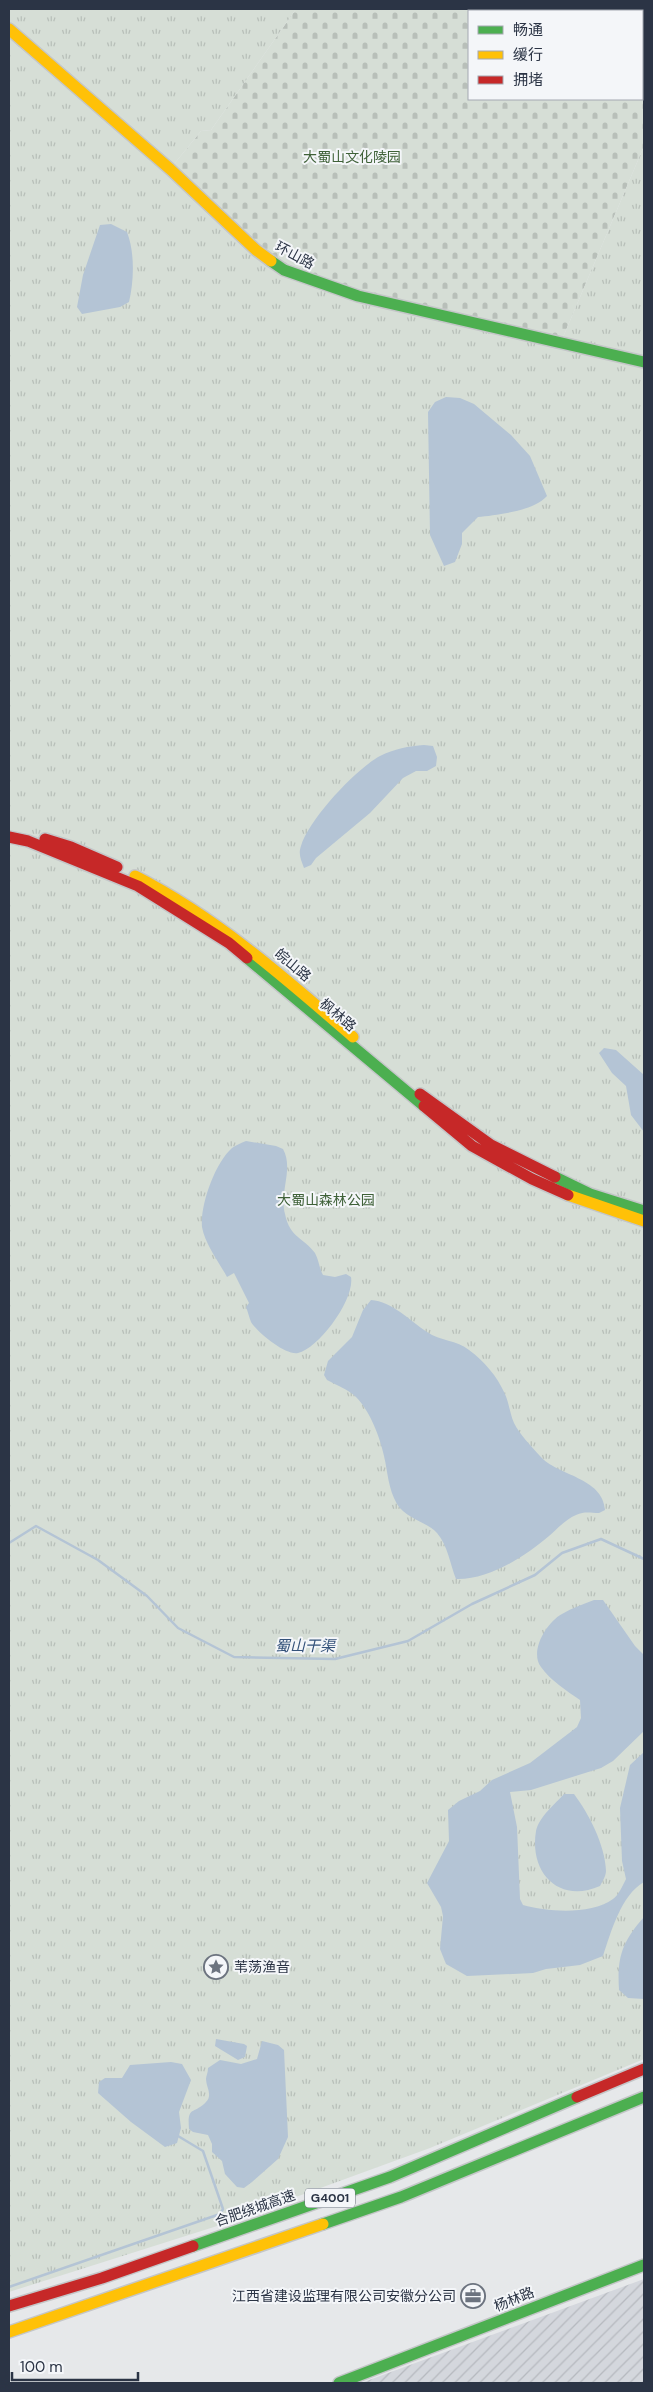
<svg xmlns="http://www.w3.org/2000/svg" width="653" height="2392" font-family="'DM Sans','Noto Sans SC',sans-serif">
  <defs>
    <pattern id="industrial-furrows" width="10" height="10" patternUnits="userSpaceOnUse" patternTransform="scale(1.25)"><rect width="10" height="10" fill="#d4d7dd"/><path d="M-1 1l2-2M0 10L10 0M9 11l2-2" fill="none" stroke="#b6b9bf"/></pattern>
    <pattern id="cemetery-stones" width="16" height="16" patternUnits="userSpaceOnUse" patternTransform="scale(1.25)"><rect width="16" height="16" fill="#d6ded6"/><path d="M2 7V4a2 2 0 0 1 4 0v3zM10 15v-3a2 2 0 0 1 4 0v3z" fill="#b8bfb9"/></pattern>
    <pattern id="park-tufts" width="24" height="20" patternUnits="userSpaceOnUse" patternTransform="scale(1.25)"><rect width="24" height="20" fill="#d6ded6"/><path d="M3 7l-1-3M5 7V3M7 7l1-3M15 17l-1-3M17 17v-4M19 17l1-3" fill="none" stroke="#b8bfb9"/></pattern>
  </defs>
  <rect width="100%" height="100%" fill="#e6e8ea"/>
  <path fill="url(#industrial-furrows)" d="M 644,2279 L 644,2383 L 361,2383 Z"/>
  <path fill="url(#cemetery-stones)" fill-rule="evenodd" d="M 296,9 L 644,9 L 644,146 L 561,342 L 358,296 L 284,270 L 170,169 L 201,131 L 211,130 ZM 469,11 L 642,11 L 642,99 L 469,99 Z"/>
  <path fill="url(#park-tufts)" d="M 9,9 L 296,9 L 211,130 L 201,131 L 170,169 L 256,250 L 307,279 L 561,342 L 644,146 L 644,2059 L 430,2148 L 214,2227 L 9,2292 Z"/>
  <path fill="#b4c4d5" d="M 111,224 L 127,232 C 135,253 134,281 129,302 L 120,307 L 82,314 L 77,307 L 83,275 L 100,225 Z
    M 446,397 L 460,398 L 474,404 L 511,435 L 530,456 L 547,496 C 534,511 497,515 478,517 L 462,533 L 462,544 L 455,562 L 444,566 L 430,535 L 428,412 L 435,402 Z
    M 424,745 L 433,746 L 437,757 L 436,766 L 427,771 L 416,771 L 403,778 L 370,813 L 316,858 L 311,865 L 304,868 C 301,860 298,854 301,846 C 309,819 356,769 380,756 C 394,749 409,746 424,745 Z
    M 604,1048 L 616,1050 L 644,1075 L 644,1132 L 631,1115 L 626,1086 L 612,1073 L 599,1053 Z
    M 246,1141 L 276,1146 L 283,1149 C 294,1169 279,1192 285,1214 C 290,1238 303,1237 315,1253 C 319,1260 319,1268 323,1275 L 335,1277 L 346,1274 L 351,1277 C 355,1299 319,1348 298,1353 C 286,1356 257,1332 251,1322 C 249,1317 248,1312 246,1307 L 249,1303 L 234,1273 L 227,1277 C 219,1262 205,1244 202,1227 C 200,1205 215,1163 232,1148 C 236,1145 241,1143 246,1141 Z
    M 371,1300 C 392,1301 410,1321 427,1332 C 440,1341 457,1340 469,1350 C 484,1361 497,1376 505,1394 C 509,1403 510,1414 514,1423 C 520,1435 531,1446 540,1456 C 557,1476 603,1477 605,1510 L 599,1513 C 590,1513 585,1511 576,1515 C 566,1519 557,1529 549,1536 C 524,1557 489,1580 456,1579 C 450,1564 448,1546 437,1533 C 426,1521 406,1519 397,1504 C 388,1488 388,1473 384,1456 C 380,1437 370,1411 356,1397 C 348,1389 336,1385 327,1380 L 324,1375 L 328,1361 L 352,1337 L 363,1310 Z
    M 594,1600 L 603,1600 L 635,1646 L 644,1655 L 644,1731 L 613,1761 L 601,1768 L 531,1790 L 510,1792 L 517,1827 L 520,1899 L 523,1905 C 548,1912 591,1915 613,1899 C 618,1896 623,1885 626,1879 L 622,1861 L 620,1808 L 630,1765 L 644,1752 L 644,1882 C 621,1895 611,1932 603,1956 L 580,1965 L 546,1969 L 533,1973 L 467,1976 L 446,1964 L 440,1949 L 443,1916 L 441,1907 L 427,1883 L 449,1841 L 448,1810 L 459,1801 L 480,1791 L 492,1780 L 530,1763 L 577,1727 L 581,1718 L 580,1700 C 567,1691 550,1680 541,1667 C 529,1651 547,1622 562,1614 C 572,1608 584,1604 594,1600 Z
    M 564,1794 L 574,1794 C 589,1814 605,1845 606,1871 C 606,1876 602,1882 600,1886 C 559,1904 529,1873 536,1831 C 539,1817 555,1804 564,1794 Z
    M 644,1917 L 644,1999 L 628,1998 L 619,1990 C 617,1957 622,1942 644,1917 Z
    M 216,2039 L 244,2044 L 247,2046 L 245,2057 L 238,2060 L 215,2046 Z
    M 262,2041 L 278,2045 L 284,2050 L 288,2137 L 278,2159 L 252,2182 L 244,2188 L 237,2187 L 225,2174 L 222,2161 L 212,2152 L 212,2144 L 208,2135 L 193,2132 L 189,2129 C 187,2105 194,2115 206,2102 C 213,2095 206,2087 206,2079 C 206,2076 208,2073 208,2068 L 220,2060 L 241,2064 L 257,2059 Z
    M 171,2062 L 182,2064 L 191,2080 L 179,2112 L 181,2128 L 177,2143 L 165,2147 L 131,2122 L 98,2093 L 99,2082 L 105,2078 L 122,2078 L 130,2065 Z"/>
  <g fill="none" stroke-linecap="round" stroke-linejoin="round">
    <path stroke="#b4c4d5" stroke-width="2.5" d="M 9,1543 L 36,1526 L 98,1560 L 147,1596 L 178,1628 L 234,1657 L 335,1659 L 408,1641 L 472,1604 L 535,1575 L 562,1553 L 601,1539 L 644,1559
      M 9,2287 L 220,2214 L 223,2209 L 203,2151 L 178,2136"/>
    <defs>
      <path id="fast" d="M 271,261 L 284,270 L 358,296 L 644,362
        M 247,958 L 424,1106
        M 555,1177 L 590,1194 L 644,1211
        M 323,2224 L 401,2197 L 644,2097
        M 193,2246 L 390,2177 L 577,2097
        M 339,2383 L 644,2265"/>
      <path id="slow" d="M 9,29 L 170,169 L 256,250 L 271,261
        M 135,876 C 217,918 284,977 353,1037
        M 568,1195 L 644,1221
        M 9,2332 L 323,2224"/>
      <path id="jam" d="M 9,837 L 28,841 L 138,886 L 229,943 L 247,958
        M 45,839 L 71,847 L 117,867
        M 420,1094 L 491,1145 L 555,1177
        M 424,1106 L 472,1146 L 532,1179 L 568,1195
        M 577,2097 L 644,2069
        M 9,2306 L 102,2278 L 193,2246"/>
    </defs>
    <use href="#fast" stroke="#c4c6c8" stroke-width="14"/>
    <use href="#slow" stroke="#c4c6c8" stroke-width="14"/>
    <use href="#jam" stroke="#c4c6c8" stroke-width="14"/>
    <use href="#fast" stroke="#4caf50" stroke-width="11"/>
    <use href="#slow" stroke="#ffc107" stroke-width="11"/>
    <use href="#jam" stroke="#c62828" stroke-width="11"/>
  </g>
  <defs>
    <symbol id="sight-ring" viewBox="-11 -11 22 22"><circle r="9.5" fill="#f4f6f9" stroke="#6c737f" stroke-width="1.5"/><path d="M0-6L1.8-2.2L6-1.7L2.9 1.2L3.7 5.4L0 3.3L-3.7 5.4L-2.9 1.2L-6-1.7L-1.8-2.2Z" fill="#6c737f"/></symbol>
    <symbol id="office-ring" viewBox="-11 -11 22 22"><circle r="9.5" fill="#f4f6f9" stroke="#6c737f" stroke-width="1.5"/><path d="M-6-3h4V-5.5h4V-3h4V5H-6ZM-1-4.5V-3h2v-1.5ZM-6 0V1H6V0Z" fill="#6c737f"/></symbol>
  </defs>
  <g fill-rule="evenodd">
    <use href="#sight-ring" x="202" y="1953" width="28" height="28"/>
    <use href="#office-ring" x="459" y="2282" width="28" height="28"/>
  </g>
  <g text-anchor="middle" stroke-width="4" stroke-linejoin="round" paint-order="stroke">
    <rect fill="#f4f6f9" stroke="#676e7b" stroke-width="1" x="305" y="2188.5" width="50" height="19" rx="4"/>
    <g font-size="12" font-weight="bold" fill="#2b3445">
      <text x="330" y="2202">G4001</text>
    </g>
    <g font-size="14" fill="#3f6138" stroke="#f4f6f9">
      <text x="352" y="162">大蜀山文化陵园</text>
      <text x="326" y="1205">大蜀山森林公园</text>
    </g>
    <g font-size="14" fill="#2b3445" stroke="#f4f6f9">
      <text transform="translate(295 255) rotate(28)" y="5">环山路</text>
      <text transform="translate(293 965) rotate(40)" y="5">皖山路</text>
      <text transform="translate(338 1015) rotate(40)" y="5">枫林路</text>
      <text transform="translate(255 2208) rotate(-19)" y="5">合肥绕城高速</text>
      <text transform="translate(514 2299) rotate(-22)" y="5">杨林路</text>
    </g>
    <g font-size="14" fill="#2b3445" stroke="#f4f6f9" text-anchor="start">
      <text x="234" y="1972">苇荡渔音</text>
      <text x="456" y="2301" text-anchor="end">江西省建设监理有限公司安徽分公司</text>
    </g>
    <g font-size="15" font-style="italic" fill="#34527a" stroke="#f4f6f9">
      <text x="305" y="1651">蜀山干渠</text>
    </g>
  </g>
  <rect width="653" height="2392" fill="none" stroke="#2b3445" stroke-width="20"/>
  <rect x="468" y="10" width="175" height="90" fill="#f4f6f9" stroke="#a4a8b1"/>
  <rect x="478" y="26" width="25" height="8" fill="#4caf50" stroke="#a4a8b1"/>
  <text x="513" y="35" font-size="15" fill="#2b3445">畅通</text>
  <rect x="478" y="51" width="25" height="8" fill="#ffc107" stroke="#a4a8b1"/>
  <text x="513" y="60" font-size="15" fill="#2b3445">缓行</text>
  <rect x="478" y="76" width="25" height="8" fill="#c62828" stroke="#a4a8b1"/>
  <text x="513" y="85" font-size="15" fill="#2b3445">拥堵</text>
  <path d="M12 2372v8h126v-8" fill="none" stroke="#2b3445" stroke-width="2.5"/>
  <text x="20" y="2372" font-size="15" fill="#2b3445" stroke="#f4f6f9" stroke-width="4" paint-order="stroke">100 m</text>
</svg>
